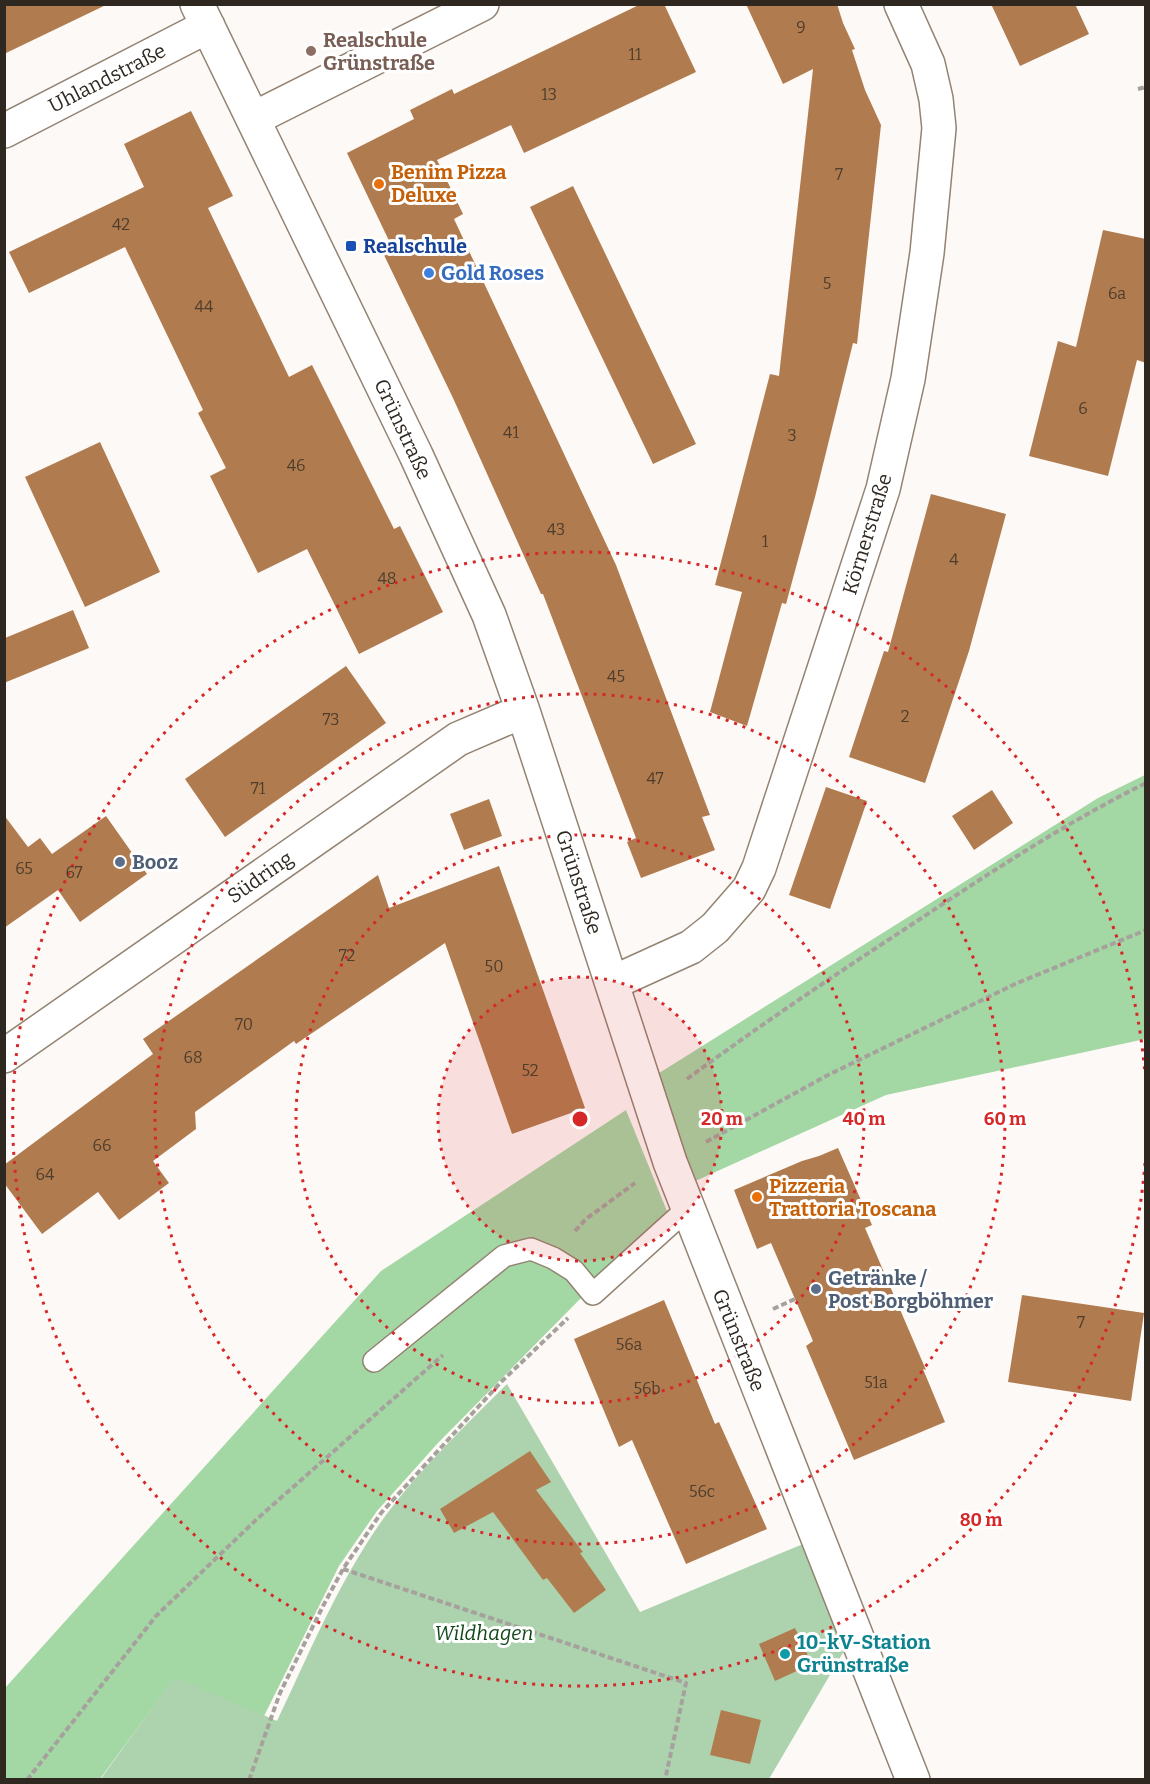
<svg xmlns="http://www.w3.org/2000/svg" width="1150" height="1784" font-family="Bitter,serif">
  <rect width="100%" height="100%" fill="#fdf9f6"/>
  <path fill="#add3ae" d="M 507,1384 L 640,1612 L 803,1544 L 844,1651 L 769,1779 L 100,1780 L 175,1676 L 277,1721 C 310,1652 340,1578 386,1515 C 421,1468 465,1426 507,1384 Z"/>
  <path fill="#a3d7a4" d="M 1145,775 L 1145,1039 L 886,1095 L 691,1183 L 648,1080 L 1098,798 Z
    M 626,1110 L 671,1221 L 583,1296 L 437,1444 L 377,1511 L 339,1566 L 264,1716 L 175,1677 L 100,1779 L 5,1780 L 5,1688 L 381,1271 Z"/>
  <path fill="#b07c4f" d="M 4,4 L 108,4 L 4,54 Z
    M 641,4 L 664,4 L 696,72 L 524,153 L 511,125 L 437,160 L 463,214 L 454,219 L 616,565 L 710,815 L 702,817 L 715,850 L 641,878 L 627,842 L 636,838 L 543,594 L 541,594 L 453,398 L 383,253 L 393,249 L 347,153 L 414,119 L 410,110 L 452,89 L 454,94 Z
    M 746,4 L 837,4 L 843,23 L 855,49 L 852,50 L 865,90 L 881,125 L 857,344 L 853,343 L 815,497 L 786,604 L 782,603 L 747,726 L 710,712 L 742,592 L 715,585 L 770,374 L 779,376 L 813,69 L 783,84 Z
    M 991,4 L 1075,4 L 1089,34 L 1020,66 Z
    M 191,111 L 233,196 L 208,208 L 289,377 L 312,365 L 394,529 L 400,526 L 443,612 L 359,654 L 307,549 L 258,573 L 210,476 L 226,468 L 198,413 L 203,410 L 125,247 L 29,293 L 9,252 L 144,187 L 124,144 Z
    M 573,186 L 696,444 L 653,464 L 530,207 Z
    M 1103,230 L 1146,239 L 1146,363 L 1137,360 L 1108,476 L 1029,456 L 1058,341 L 1076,347 Z
    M 100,442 L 160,572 L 85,607 L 25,477 Z
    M 931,494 L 1006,514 L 969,651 L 925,783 L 849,757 L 884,651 L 888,652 Z
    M 73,610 L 89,648 L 4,683 L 5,638 Z
    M 346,666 L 386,723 L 225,837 L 185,779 Z
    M 826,787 L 867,801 L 830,909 L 789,895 Z
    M 992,790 L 1013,823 L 974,850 L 952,816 Z
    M 489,799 L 502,836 L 464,850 L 450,814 Z
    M 4,815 L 28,847 L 40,838 L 52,854 L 106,816 L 147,874 L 80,922 L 58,890 L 4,928 Z
    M 499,866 L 585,1108 L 512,1134 L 445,943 L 296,1044 L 294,1041 L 195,1112 L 196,1129 L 153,1161 L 169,1183 L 119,1220 L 98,1192 L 42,1234 L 4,1183 L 4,1165 L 153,1054 L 143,1039 L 378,875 L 389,908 Z
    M 838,1148 L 872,1225 L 865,1228 L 926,1370 L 923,1369 L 945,1422 L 854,1460 L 806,1346 L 813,1341 L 771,1243 L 757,1249 L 734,1190 L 802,1161 L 819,1156 Z
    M 1022,1295 L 1144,1313 L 1131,1401 L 1008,1382 Z
    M 664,1300 L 715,1424 L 719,1422 L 767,1529 L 686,1564 L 632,1440 L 619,1447 L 574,1339 Z
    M 530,1451 L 551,1482 L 536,1490 L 583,1552 L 580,1553 L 606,1590 L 574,1613 L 547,1578 L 543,1580 L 493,1512 L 454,1533 L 440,1509 Z
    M 795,1628 L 812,1664 L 775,1681 L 759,1644 Z
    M 721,1710 L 761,1720 L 750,1764 L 710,1755 Z"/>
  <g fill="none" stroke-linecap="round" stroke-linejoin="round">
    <defs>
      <path id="service" d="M 374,1361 L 504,1256 L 531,1249 L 553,1258 L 574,1271 L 593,1294 L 687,1209"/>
      <path id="minor" d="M 197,4 L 416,455 L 489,615 L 523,711 L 670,1162 L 913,1780
        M 253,119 L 482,4
        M 4,131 L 208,26
        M 612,983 L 691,947 L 715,928 L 749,889 L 759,868 L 883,489 L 908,379 L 927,253 L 939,128 L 936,99 L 928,64 L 901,4
        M 4,1056 L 458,739 L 523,711"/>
    </defs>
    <use href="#service" stroke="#938372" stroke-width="24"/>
    <use href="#minor" stroke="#938372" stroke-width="36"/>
    <path stroke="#a6a19c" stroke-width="4" stroke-dasharray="6 3" stroke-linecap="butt" d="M 1138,89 L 1146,87
      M 687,1079 C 759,1026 833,976 908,927 C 985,876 1063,824 1146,783
      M 706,1142 L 828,1075 L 1015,984 L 1146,930
      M 575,1231 L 586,1219 L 635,1183
      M 773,1309 L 795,1299
      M 343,1569 L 686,1683 L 665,1780
      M 27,1780 L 156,1616 L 258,1518 L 443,1355
      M 249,1780 L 280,1693 L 323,1606 L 343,1569 L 381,1513 L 502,1381 L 568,1318"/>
    <use href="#service" stroke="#fff" stroke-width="21"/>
    <use href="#minor" stroke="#fff" stroke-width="33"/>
  </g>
  <circle cx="580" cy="1119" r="142" fill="#d62828" fill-opacity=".12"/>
  <g fill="none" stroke="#d62828" stroke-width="3" stroke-dasharray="3 6">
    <circle cx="580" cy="1119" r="142"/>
    <circle cx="580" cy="1119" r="284"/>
    <circle cx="580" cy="1119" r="425"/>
    <path d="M1145 1163A567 567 0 1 1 1145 1075"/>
  </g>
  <circle fill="#8d6e63" stroke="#fff" stroke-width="2" cx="311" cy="51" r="6"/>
  <g fill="#e8710a" stroke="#fff" stroke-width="2">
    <circle cx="379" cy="184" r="6"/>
    <circle cx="757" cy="1197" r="6"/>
  </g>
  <rect fill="#1a4fb4" stroke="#fff" stroke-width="2" x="345" y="240" width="12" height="12" rx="3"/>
  <circle fill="#3f7fe0" stroke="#fff" stroke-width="2" cx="429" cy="273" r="6"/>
  <g fill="#5c6f8a" stroke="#fff" stroke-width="2">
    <circle cx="120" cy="862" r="6"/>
    <circle cx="816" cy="1289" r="6"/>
  </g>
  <circle fill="#0f9aa8" stroke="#fff" stroke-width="2" cx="785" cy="1654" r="6"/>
  <g text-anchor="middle" stroke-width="6" stroke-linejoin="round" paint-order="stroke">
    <g font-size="16" fill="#4f3d2c">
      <text x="801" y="33">9</text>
      <text x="635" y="60">11</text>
      <text x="549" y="100">13</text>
      <text x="839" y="180">7</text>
      <text x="121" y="230">42</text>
      <text x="827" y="289">5</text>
      <text x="1117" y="299">6a</text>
      <text x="204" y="312">44</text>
      <text x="1083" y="414">6</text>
      <text x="511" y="438">41</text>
      <text x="792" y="441">3</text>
      <text x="296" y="471">46</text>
      <text x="556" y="535">43</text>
      <text x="765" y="547">1</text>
      <text x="954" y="565">4</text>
      <text x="387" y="584">48</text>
      <text x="616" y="682">45</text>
      <text x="905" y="722">2</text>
      <text x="331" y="725">73</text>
      <text x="655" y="784">47</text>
      <text x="258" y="794">71</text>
      <text x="24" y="874">65</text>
      <text x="74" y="878">67</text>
      <text x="347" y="961">72</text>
      <text x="494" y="972">50</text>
      <text x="244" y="1030">70</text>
      <text x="193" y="1063">68</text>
      <text x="530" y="1076">52</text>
      <text x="102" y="1151">66</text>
      <text x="45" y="1180">64</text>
      <text x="1081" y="1328">7</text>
      <text x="629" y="1350">56a</text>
      <text x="876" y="1388">51a</text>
      <text x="647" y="1394">56b</text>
      <text x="702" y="1497">56c</text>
    </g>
    <g font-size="20" font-weight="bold" fill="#785e54" stroke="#fff" text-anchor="start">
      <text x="323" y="47">Realschule<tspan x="323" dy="23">Grünstraße</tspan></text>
    </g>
    <g font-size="20" fill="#2f2821" stroke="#fff">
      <text transform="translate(107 78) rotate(-27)" y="7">Uhlandstraße</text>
      <text transform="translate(403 429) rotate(65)" y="7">Grünstraße</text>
      <text transform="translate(867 534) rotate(-73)" y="7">Körnerstraße</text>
      <text transform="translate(260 877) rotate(-35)" y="7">Südring</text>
      <text transform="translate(579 882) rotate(72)" y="7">Grünstraße</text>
      <text transform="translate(739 1340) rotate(68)" y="7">Grünstraße</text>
    </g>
    <g font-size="20" font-weight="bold" fill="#c56008" stroke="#fff" text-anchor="start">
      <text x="391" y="179">Benim Pizza<tspan x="391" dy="23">Deluxe</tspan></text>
      <text x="769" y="1193">Pizzeria<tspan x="769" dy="23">Trattoria Toscana</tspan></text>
    </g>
    <g font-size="20" font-weight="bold" fill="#164399" stroke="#fff" text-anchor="start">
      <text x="363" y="253">Realschule</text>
    </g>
    <g font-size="20" font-weight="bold" fill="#366cbe" stroke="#fff" text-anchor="start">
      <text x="441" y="280">Gold Roses</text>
    </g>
    <g font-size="20" font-weight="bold" fill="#4e5e75" stroke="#fff" text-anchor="start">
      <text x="132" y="869">Booz</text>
      <text x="828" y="1285">Getränke /<tspan x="828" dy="23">Post Borgböhmer</tspan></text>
    </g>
    <g font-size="20" font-style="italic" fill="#124819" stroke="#fff">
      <text x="484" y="1640">Wildhagen</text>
    </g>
    <g font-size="20" font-weight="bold" fill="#0d838f" stroke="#fff" text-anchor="start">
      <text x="797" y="1649">10-kV-Station<tspan x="797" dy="23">Grünstraße</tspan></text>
    </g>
  </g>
  <circle cx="580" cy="1119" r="9" fill="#d62828" stroke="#fff" stroke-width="3"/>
  <g font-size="18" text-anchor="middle" font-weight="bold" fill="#d62828" stroke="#fff" stroke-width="6" stroke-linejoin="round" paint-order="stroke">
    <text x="722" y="1125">20 m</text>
    <text x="864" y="1125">40 m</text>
    <text x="1005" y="1125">60 m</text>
    <text x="981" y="1526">80 m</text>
  </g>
  <rect width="1150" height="1784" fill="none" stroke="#2f2821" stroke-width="12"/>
</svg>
